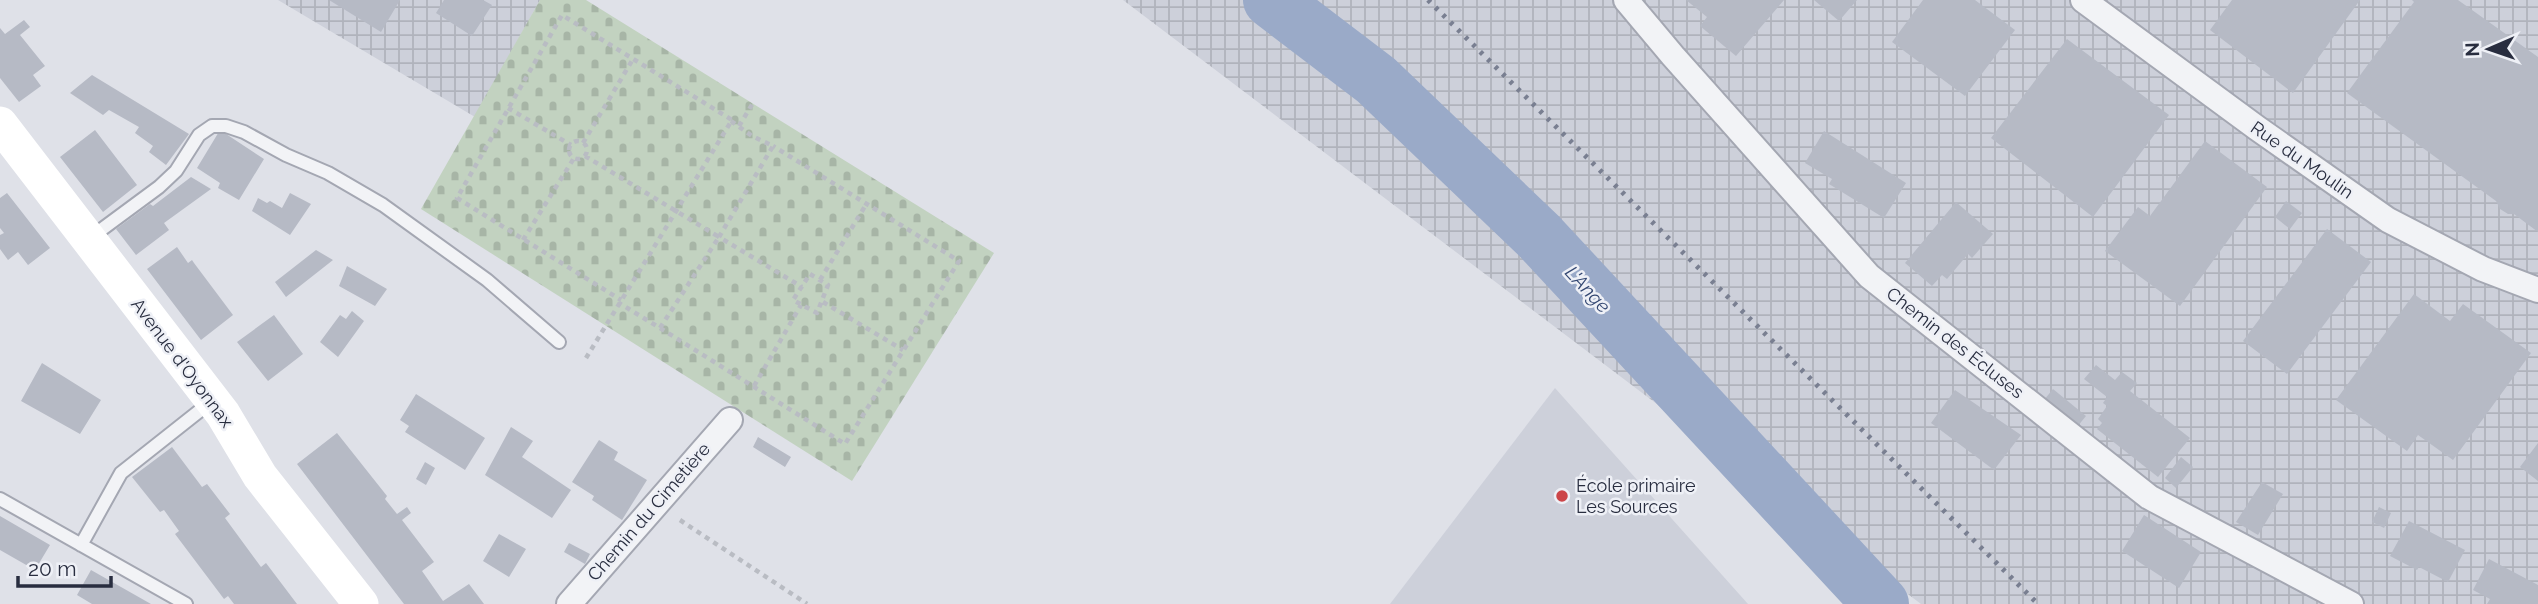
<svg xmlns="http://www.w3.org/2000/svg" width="2538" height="604" font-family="Raleway,sans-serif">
  <defs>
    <pattern id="industrial-grid" width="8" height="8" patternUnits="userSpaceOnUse" patternTransform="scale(1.75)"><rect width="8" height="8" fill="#cdd0da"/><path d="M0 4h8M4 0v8" fill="none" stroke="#b0b3bc"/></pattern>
    <pattern id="cemetery-stones" width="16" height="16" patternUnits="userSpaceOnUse" patternTransform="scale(1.75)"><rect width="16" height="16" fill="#c2d2c0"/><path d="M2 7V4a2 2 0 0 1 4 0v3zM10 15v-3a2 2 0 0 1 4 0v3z" fill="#a7b5a6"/></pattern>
  </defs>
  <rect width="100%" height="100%" fill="#dfe1e8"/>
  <path fill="#cdd0da" d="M 1555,388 L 1748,604 L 1390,604 Z"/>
  <path fill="url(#industrial-grid)" d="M 278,0 L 540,0 L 475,117 Z
    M 1123,0 L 2538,0 L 2538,604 L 1921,604 Z"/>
  <path fill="url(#cemetery-stones)" d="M 540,0 L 586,0 L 994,253 L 852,481 L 421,209 Z"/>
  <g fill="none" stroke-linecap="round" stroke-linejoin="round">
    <path stroke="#9aaac8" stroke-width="56" d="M 1271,0 L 1376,80 L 1539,236 L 1881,604"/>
  </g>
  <path fill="#b6bac5" d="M 329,0 L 400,0 L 381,32 Z
    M 444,0 L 483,0 L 492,5 L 472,36 L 436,13 Z
    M 1686,0 L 1784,0 L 1736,56 L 1700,26 L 1707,17 Z
    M 1814,0 L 1857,0 L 1839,21 Z
    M 1923,0 L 1975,0 L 2015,30 L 1965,96 L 1892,42 Z
    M 2232,0 L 2360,0 L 2293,93 L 2210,30 Z
    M 2412,0 L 2458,0 L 2538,57 L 2538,232 L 2514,214 L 2508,214 L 2500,209 L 2496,201 L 2347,93 L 2414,2 Z
    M 24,20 L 30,27 L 20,35 L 45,66 L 33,75 L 41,86 L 19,102 L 0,78 L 0,28 L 5,34 Z
    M 2067,39 L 2169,115 L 2093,217 L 1991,138 Z
    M 92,75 L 189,134 L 166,165 L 149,152 L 153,146 L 135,133 L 139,127 L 109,110 L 103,115 L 70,93 Z
    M 95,130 L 137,185 L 103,212 L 60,157 Z
    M 220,130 L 264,159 L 239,200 L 218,188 L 220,183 L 197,168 Z
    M 1824,131 L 1906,183 L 1884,218 L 1829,184 L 1832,179 L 1805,163 Z
    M 2205,141 L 2267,187 L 2180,306 L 2105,251 L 2138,207 L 2150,216 Z
    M 191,177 L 211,189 L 164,223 L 169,230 L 136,255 L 116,229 L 150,204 L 153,206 Z
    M 7,193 L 50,248 L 28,265 L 18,252 L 8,260 L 0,249 L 0,235 L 4,233 L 0,228 L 0,198 Z
    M 290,193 L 311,204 L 290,235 L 252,211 L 258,198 L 267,203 L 270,201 L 282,208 Z
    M 2286,201 L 2302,213 L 2290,229 L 2275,217 Z
    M 1956,202 L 1993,234 L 1972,258 L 1968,254 L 1947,279 L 1942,275 L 1932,286 L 1905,263 Z
    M 2327,229 L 2371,262 L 2287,374 L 2243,341 Z
    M 177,247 L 188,263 L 192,260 L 194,263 L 233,315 L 201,340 L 147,269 Z
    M 316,250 L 333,260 L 286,297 L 275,282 Z
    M 347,266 L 387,289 L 375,306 L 339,286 Z
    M 2414,294 L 2450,321 L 2463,304 L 2531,353 L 2453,460 L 2418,435 L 2407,451 L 2336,400 Z
    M 352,311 L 364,321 L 338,357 L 320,342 L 340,315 L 346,319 Z
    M 274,315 L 303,354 L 268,381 L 237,342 Z
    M 42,363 L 101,400 L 80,434 L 21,401 Z
    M 2096,365 L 2115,380 L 2122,372 L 2137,383 L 2130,391 L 2190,438 L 2158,477 L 2097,429 L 2102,423 L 2098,419 L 2107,406 L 2103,403 L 2107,397 L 2084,379 Z
    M 2053,389 L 2086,416 L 2077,427 L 2044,400 Z
    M 1955,390 L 2021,435 L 1994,470 L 1931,423 Z
    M 416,394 L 485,438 L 465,470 L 405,432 L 409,426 L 400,420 Z
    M 511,427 L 533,441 L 522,457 L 571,490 L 552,518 L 485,475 Z
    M 337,433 L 387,496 L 385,499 L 397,514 L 407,507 L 411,513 L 402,520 L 434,562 L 422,571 L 443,601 L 469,584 L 484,604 L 404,604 L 297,464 Z
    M 758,437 L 791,457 L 785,467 L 753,447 Z
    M 599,440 L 618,452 L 614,460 L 647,480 L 622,520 L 592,500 L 594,496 L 572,482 Z
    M 2538,443 L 2538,481 L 2520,467 Z
    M 172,447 L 202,487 L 207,484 L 230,514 L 225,518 L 261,567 L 266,563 L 297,604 L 234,604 L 228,596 L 224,599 L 175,534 L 179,531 L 164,510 L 160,512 L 132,477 Z
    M 2181,457 L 2193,467 L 2176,488 L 2165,478 Z
    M 425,462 L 435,468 L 426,485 L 416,479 Z
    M 2262,482 L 2283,494 L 2258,535 L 2236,522 Z
    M 2379,507 L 2391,513 L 2384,528 L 2372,522 Z
    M 2144,515 L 2201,552 L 2179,588 L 2122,551 Z
    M 0,516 L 50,545 L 35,570 L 0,550 Z
    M 2409,521 L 2465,550 L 2448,582 L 2419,567 L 2417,570 L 2390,556 Z
    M 499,534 L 526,549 L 509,577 L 483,561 Z
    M 569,543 L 590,554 L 585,564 L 564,552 Z
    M 2489,559 L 2538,585 L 2538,604 L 2487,604 L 2490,599 L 2473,590 Z
    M 91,570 L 151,604 L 92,604 L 77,595 Z"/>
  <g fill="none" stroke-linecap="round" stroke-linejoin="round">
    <defs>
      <path id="service" d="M 90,238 L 159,187 L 176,171 L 199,135 L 212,126 L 226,126 L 244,132 L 286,155 L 328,173 L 383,205 L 487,280 L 559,342
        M 0,499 L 186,604
        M 81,545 L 121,473 L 212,401"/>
      <path id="minor" d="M 1626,0 L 1673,56 L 1869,276 L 2149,497 L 2351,604
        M 2083,0 L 2257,128 L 2388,220 L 2483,269 L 2538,290
        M 569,604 L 730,420"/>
    </defs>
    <use href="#service" stroke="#a4a7b2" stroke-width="16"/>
    <use href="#minor" stroke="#a4a7b2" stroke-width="28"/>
    <path stroke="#b9bcc3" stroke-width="4.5" stroke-dasharray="5 5" stroke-linecap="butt" d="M 508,108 L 571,145
      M 731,121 L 752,136 L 773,146 L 719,237 L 802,287
      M 739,126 L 753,103
      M569 150a9 9 0 1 1 18 0a9 9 0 1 1-18 0Z
      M 583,143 L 633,59
      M 585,156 L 719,237 L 660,328 L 619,303
      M 523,240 L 574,158
      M 810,274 L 828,285 L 817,313 L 793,300 Z
      M 820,280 L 867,203
      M 823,302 L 903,350
      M 660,328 L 845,444 L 959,261 L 773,146
      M 586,358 L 732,120 L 562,15 L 457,198 L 621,300
      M 754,386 L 801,305
      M 680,520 L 807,604"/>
    <use href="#service" stroke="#f2f3f6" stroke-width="12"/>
    <use href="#minor" stroke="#f2f3f6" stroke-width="24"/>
    <path stroke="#fff" stroke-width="35" d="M 0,124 L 223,414 L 260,476 L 361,604"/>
    <path stroke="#797f91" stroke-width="5" stroke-dasharray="3.5 7" stroke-linecap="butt" d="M 1428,0 L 2038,604"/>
  </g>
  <circle fill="#cc4548" stroke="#eef0f6" stroke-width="2.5" cx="1562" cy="496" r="7"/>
  <g text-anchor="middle" stroke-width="5" stroke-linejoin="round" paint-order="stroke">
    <g font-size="18" fill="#282d3f" stroke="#eef0f6">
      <text transform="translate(2302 160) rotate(35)" y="6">Rue du Moulin</text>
      <text transform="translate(1955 343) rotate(38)" y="6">Chemin des Écluses</text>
      <text transform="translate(182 363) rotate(53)" y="6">Avenue d'Oyonnax</text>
      <text transform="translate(649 512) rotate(-49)" y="6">Chemin du Cimetière</text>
    </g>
    <g font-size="18" fill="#282d3f" stroke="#eef0f6" text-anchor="start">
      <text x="1576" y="492">École primaire<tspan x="1576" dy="21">Les Sources</tspan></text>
    </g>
    <g font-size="19" font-style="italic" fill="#334772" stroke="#eef0f6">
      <text transform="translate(1588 289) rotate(47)" y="7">L'Ange</text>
    </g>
  </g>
  <g transform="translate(2489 49) rotate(268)" stroke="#eef0f6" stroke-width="5" paint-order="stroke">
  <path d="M0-5L12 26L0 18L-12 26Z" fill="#282d3f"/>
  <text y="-10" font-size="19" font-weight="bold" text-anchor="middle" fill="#282d3f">N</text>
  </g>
  <path d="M18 576v10h93v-10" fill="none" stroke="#282d3f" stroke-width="3.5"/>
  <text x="28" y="576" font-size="21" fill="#282d3f" stroke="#eef0f6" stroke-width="5" paint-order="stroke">20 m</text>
</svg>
